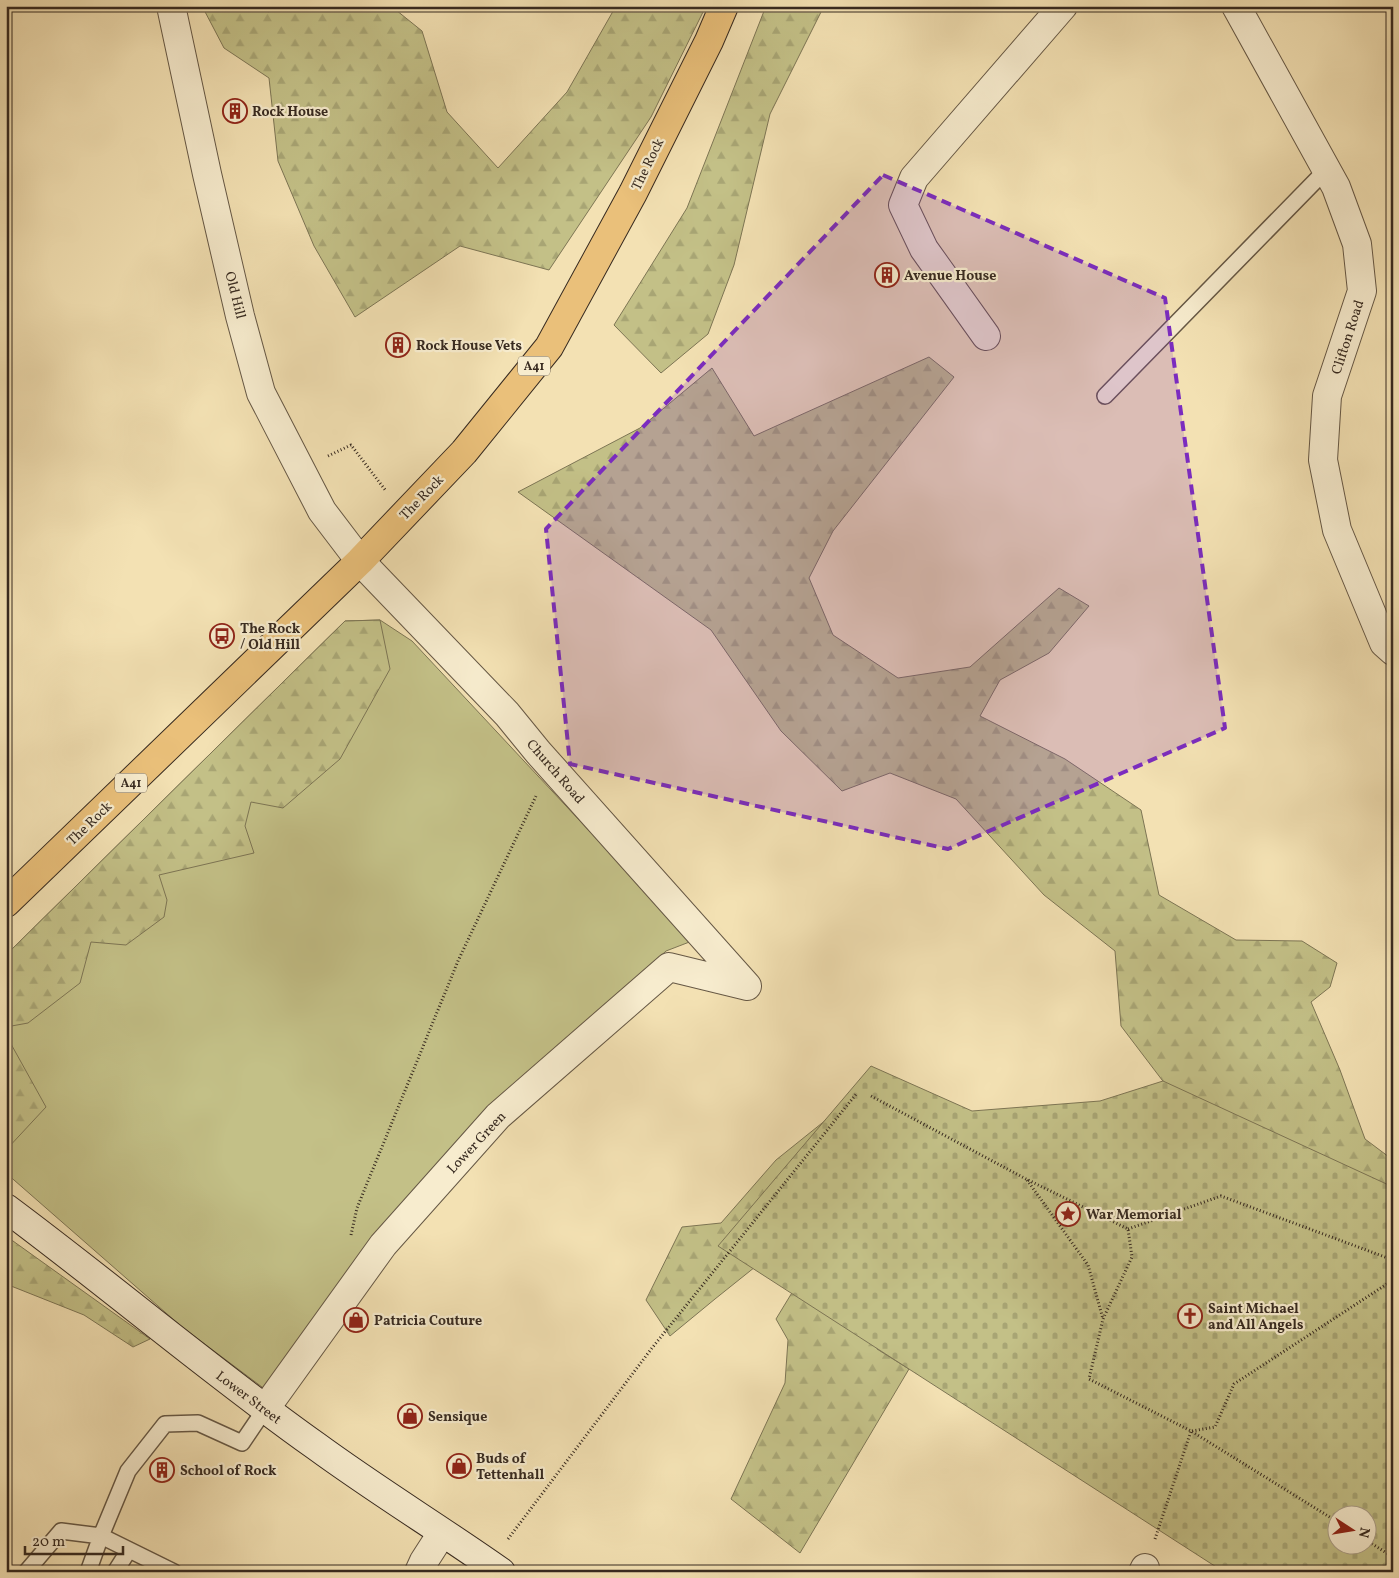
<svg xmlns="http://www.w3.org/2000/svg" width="1399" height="1578" font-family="Vollkorn,serif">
  <defs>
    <pattern id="forest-firs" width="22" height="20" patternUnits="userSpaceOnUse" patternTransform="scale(1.25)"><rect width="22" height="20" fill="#c3c087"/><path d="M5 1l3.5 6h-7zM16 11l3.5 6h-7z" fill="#a8a574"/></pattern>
    <pattern id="cemetery-stones" width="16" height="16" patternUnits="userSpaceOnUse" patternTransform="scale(1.25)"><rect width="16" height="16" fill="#c3c087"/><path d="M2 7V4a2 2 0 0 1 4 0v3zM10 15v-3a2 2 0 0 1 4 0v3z" fill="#a8a574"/></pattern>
  </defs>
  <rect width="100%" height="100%" fill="#f3e1b3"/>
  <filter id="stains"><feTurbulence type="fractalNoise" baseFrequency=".004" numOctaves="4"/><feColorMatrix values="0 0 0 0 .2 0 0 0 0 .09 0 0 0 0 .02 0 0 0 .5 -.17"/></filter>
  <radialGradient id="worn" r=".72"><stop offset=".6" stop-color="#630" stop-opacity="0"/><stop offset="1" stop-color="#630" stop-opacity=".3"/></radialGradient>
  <path fill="#c3c087" stroke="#7d7554" d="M 380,620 L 412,641 L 692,941 L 666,951 L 485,1117 L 270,1393 L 182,1327 L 6,1173 L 6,955 L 345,621 Z"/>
  <path fill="url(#forest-firs)" stroke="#7d7554" d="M 202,6 L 266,6 L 268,12 L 281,6 L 391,6 L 422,31 L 447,112 L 498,168 L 567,92 L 616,6 L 706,6 L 651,117 L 549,270 L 460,246 L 355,317 L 314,246 L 278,161 L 269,78 L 224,48 Z
    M 766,6 L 824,6 L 770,114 L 734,265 L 708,334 L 661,373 L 614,325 L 687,208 Z
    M 929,357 L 954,377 L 833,531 L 809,578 L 833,635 L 898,678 L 970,667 L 1059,588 L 1089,606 L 1049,653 L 1000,680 L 980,716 L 1065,759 L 1141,810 L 1159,895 L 1236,940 L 1302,941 L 1337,963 L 1330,987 L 1311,1002 L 1340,1070 L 1365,1139 L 1393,1160 L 1393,1229 L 1213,1147 L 1121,1026 L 1115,951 L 1044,895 L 956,799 L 890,773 L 842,791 L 781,731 L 711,630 L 518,492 L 640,428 L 712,368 L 754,436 Z
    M 380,620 L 390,669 L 340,759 L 283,808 L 251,802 L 245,826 L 254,853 L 159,875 L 167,900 L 164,917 L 126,945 L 91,942 L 80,983 L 28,1023 L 6,1027 L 6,955 L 345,621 Z
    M 6,1035 L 46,1107 L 6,1150 Z
    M 842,1107 L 815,1219 L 715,1299 L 670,1336 L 646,1300 L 682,1227 L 721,1223 L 776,1160 Z
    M 6,1236 L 150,1339 L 133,1347 L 84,1315 L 6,1284 Z
    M 793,1291 L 872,1309 L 877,1349 L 909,1369 L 800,1553 L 731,1499 L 785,1383 L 788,1340 L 776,1319 Z"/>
  <path fill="url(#cemetery-stones)" stroke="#7d7554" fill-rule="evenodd" d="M 871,1066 L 972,1111 L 1100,1101 L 1163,1081 L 1393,1187 L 1393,1572 L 1224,1572 L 718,1246 ZM 1336,1516 L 1366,1516 L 1366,1546 L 1336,1546 Z"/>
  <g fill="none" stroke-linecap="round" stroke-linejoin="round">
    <defs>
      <path id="lane" d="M 1105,396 L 1327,169
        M 26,1572 L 61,1531 L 101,1536 L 174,1572
        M 88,1572 L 101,1536 L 128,1471 L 165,1424 L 198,1423 L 242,1443 L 265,1409
        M 115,1572 L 129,1550"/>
      <path id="street" d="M 171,6 L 207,174 L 240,316 L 261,393 L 322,511 L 360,561 L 507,714 L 538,752 L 747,986
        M 1236,6 L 1336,187 L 1357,244 L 1362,291 L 1327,396 L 1323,460 L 1337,530 L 1384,643 L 1393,651
        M 986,336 L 924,249 L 903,205 L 914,178 L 1063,6
        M 265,1409 L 383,1245 L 498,1116 L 669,967 L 747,986
        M 419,1572 L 424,1561 L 442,1533
        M 1143,1572 L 1145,1568"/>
      <path id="secondary" d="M 6,1208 C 111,1286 210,1371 316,1446 C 376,1490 440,1529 501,1572"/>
      <path id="highway" d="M 6,903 L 360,561 L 464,452 L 549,347 L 633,193 L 709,41 L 724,6"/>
    </defs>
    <use href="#lane" stroke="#665845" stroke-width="18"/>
    <use href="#street" stroke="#665845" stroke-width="30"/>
    <use href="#secondary" stroke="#372a20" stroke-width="30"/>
    <use href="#highway" stroke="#372a20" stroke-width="30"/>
    <path stroke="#372a20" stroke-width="3" stroke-dasharray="1 2.5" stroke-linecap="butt" d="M 328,456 L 351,445 L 386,491
      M 871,1096 L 1026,1179 L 1128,1229 L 1132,1257 L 1103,1319 L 1089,1379 L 1191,1431 L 1336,1521
      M 1027,1180 L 1088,1265 L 1103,1319
      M 1128,1229 L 1221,1196 L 1393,1260
      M 351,1235 L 357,1208 L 458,961 L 536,796
      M 1192,1431 L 1215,1427 L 1234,1384 L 1393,1280
      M 508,1539 L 652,1348 L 857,1093
      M 1155,1539 L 1191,1431
      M 1366,1540 L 1393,1557"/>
    <use href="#lane" stroke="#f7ecce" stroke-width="15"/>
    <use href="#street" stroke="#f7ecce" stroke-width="28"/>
    <use href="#secondary" stroke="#f7ecce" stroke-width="28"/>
    <use href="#highway" stroke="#eac07a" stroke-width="28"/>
  </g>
  <path fill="#7b2cbf" fill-opacity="0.2" stroke="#7b2cbf" stroke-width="4" stroke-dasharray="10 6" stroke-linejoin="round" d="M 883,175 L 1165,298 L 1225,728 L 948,849 L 570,764 L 546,529 Z"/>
  <defs>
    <symbol id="building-ring" viewBox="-11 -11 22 22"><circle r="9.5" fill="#f7ecce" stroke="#8f2418" stroke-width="1.5"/><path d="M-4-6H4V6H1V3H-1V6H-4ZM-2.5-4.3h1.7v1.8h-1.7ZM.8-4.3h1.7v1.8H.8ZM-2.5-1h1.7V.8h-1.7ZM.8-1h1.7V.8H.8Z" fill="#8f2418"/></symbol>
    <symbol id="bus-ring" viewBox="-11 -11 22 22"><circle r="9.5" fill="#f7ecce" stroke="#8f2418" stroke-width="1.5"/><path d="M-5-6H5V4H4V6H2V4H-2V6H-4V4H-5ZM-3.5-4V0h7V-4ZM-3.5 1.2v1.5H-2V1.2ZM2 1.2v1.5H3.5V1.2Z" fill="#8f2418"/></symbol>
    <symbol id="sight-ring" viewBox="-11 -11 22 22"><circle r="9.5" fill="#f7ecce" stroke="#8f2418" stroke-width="1.5"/><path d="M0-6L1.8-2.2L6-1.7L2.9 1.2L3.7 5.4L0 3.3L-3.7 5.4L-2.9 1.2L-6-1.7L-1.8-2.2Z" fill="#8f2418"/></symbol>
    <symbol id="church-ring" viewBox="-11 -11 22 22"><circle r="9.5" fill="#f7ecce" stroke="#8f2418" stroke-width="1.5"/><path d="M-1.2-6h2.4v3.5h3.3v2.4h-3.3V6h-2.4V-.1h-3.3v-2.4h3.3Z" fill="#8f2418"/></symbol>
    <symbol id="shop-ring" viewBox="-11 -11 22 22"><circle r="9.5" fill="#f7ecce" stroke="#8f2418" stroke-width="1.5"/><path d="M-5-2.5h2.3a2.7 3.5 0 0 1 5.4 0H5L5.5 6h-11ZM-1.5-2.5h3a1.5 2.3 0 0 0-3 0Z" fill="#8f2418"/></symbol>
  </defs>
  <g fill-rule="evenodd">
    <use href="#building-ring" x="221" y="97" width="28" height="28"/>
    <use href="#building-ring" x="873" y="261" width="28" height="28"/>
    <use href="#building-ring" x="384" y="331" width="28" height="28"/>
    <use href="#bus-ring" x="208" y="622" width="28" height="28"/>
    <use href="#sight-ring" x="1054" y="1200" width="28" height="28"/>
    <use href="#church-ring" x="1176" y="1302" width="28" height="28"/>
    <use href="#shop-ring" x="342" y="1306" width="28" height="28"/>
    <use href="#shop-ring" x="396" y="1402" width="28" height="28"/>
    <use href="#shop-ring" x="445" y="1452" width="28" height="28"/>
    <use href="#building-ring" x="148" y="1456" width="28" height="28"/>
  </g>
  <g text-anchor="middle" stroke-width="4.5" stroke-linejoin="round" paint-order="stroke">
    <g fill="#f7ecce" stroke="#716454" stroke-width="1">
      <rect x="518" y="356.5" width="32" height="19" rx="4"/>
      <rect x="115" y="773.5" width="32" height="19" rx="4"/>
    </g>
    <g font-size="12" font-weight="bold" fill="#372a20">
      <text x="534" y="370">A41</text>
      <text x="131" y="787">A41</text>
    </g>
    <g font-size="14" font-weight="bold" fill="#372a20" stroke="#f7ecce" text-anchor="start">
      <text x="252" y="116">Rock House</text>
      <text x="904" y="280">Avenue House</text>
      <text x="416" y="350">Rock House Vets</text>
      <text x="240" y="633">The Rock<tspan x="240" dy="16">/ Old Hill</tspan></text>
      <text x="1086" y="1219">War Memorial</text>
      <text x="1208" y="1313">Saint Michael<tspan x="1208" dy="16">and All Angels</tspan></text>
      <text x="374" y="1325">Patricia Couture</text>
      <text x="428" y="1421">Sensique</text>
      <text x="476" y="1463">Buds of<tspan x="476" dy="16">Tettenhall</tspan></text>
      <text x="180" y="1475">School of Rock</text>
    </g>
    <g font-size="14" fill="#372a20" stroke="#f7ecce">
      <text transform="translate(647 164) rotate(-64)" y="5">The Rock</text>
      <text transform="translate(236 295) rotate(76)" y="5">Old Hill</text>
      <text transform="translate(1347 337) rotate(-72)" y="5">Clifton Road</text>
      <text transform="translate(421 497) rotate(-46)" y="5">The Rock</text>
      <text transform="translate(556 771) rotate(49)" y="5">Church Road</text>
      <text transform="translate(89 823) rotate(-44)" y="5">The Rock</text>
      <text transform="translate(476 1142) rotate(-47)" y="5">Lower Green</text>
      <text transform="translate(249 1397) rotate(37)" y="5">Lower Street</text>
    </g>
  </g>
  <rect width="1399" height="1578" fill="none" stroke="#f3e1b3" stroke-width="25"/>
  <rect x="8" y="8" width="1384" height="1563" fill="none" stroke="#372a20" stroke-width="2.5"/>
  <rect x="12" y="12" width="1374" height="1553" fill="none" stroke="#372a20"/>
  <g transform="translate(1352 1530) rotate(102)"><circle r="24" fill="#f7ecce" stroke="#aa9e88"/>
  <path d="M0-4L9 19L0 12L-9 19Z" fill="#8f2418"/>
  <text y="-8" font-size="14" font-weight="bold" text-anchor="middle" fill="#372a20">N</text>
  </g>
  <path d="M25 1546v8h98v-8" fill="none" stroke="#372a20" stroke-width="2.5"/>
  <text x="32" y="1546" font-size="15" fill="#372a20" stroke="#f7ecce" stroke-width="4" paint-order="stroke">20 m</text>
  <rect width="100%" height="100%" filter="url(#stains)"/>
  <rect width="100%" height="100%" fill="url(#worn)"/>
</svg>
